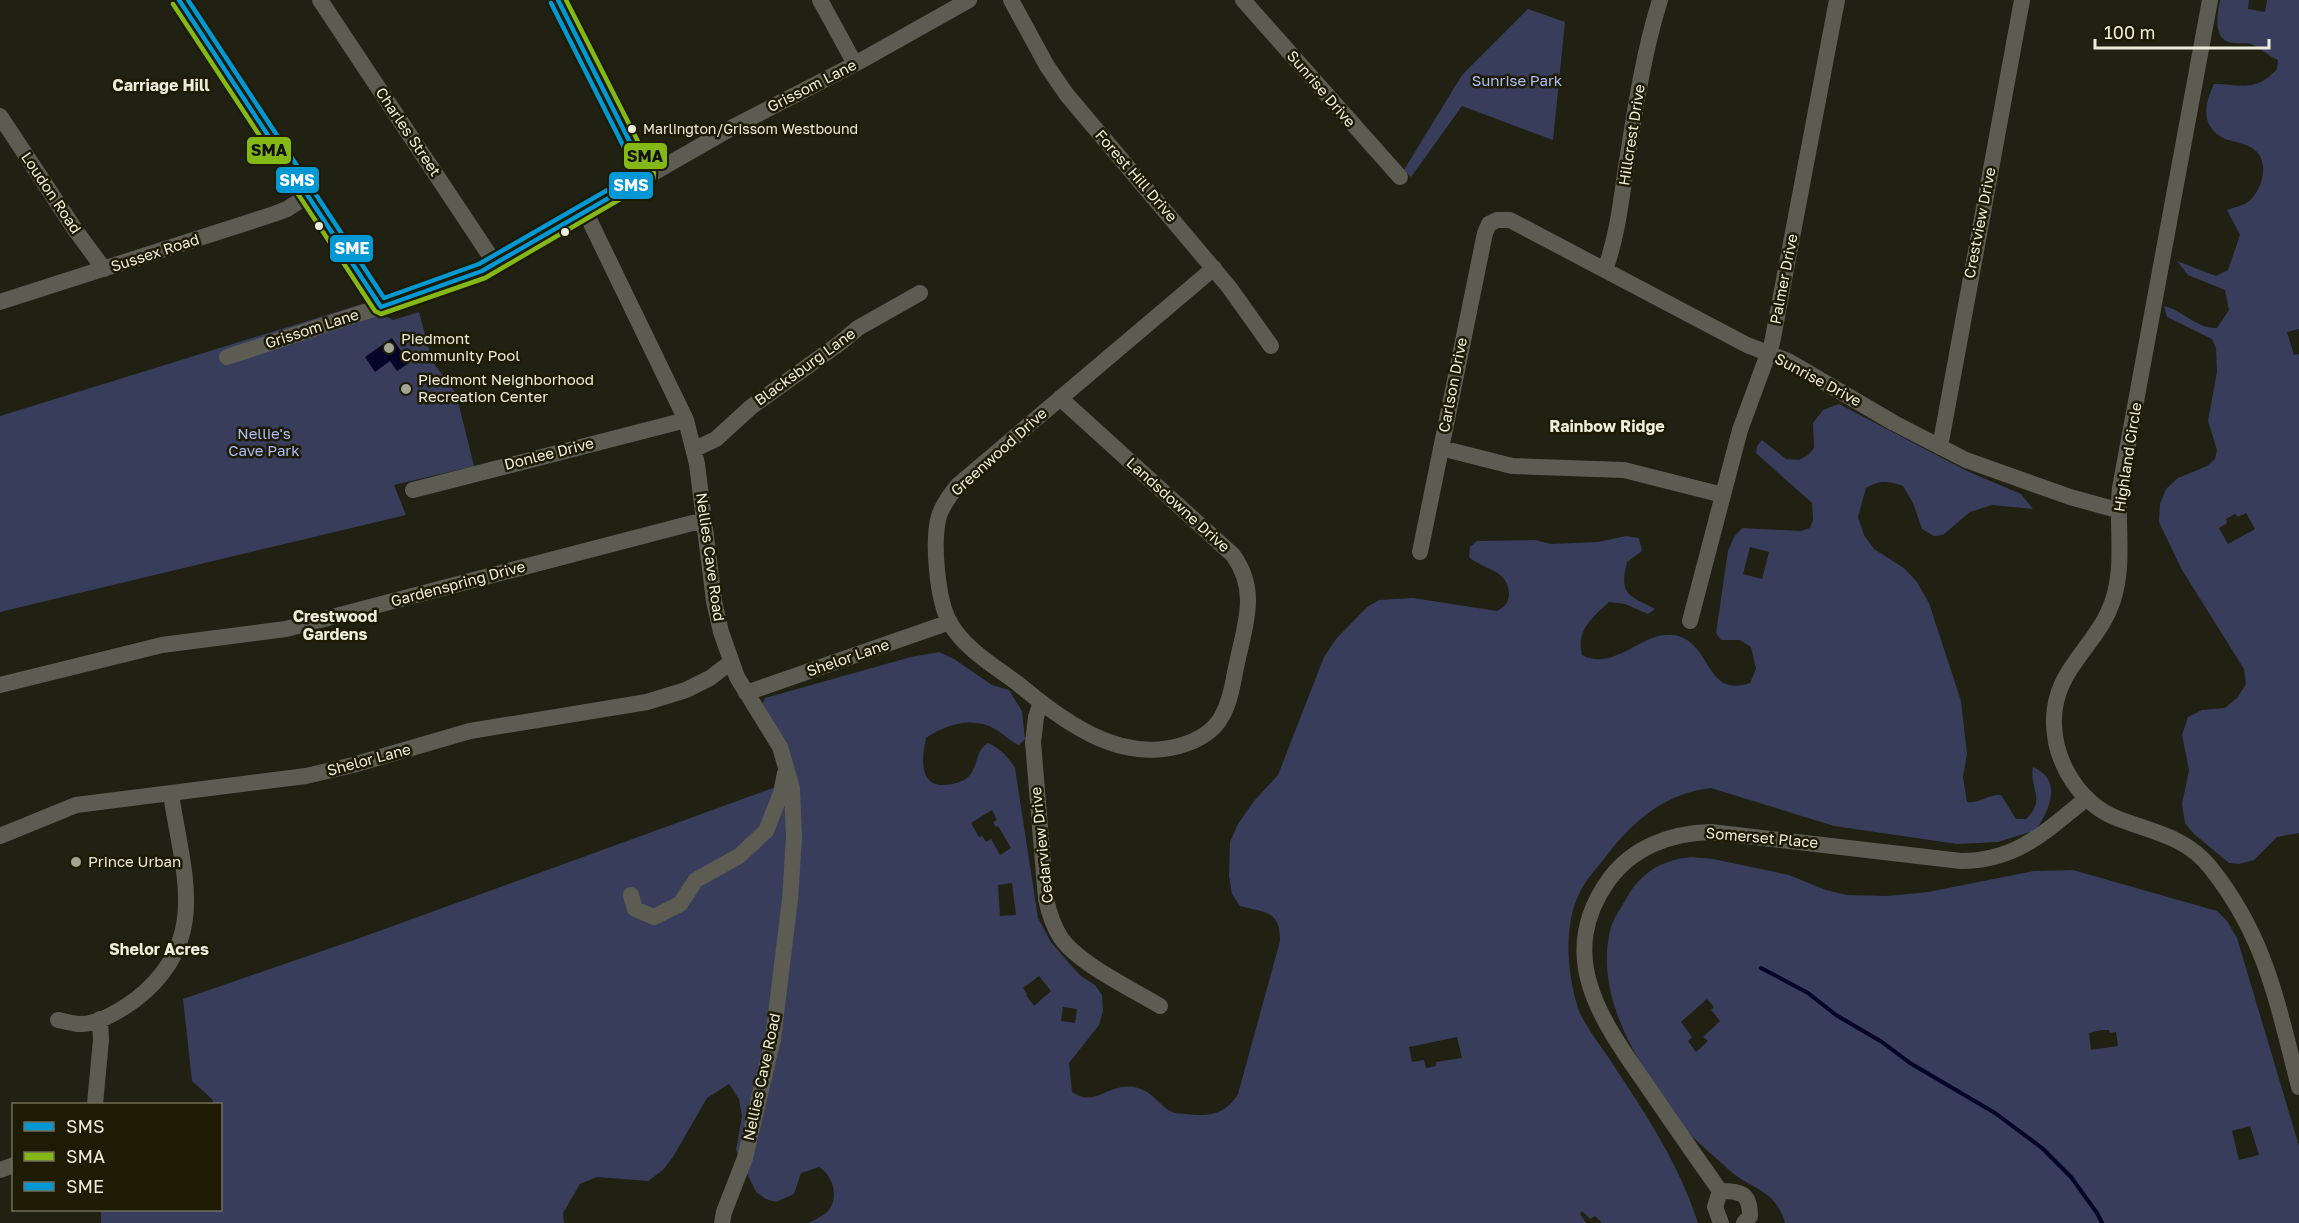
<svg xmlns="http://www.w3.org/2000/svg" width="2299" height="1223" font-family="'Golos Text',sans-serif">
  <rect width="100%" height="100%" fill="#202013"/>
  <path fill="#373d5b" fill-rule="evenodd" d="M 2220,0 L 2249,0 L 2248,9 L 2265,12 L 2267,0 L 2299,0 L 2299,329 L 2287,332 L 2294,355 L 2299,354 L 2299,833 L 2277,837 L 2254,860 L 2239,864 L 2229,863 L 2194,834 L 2185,823 L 2182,804 L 2189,770 L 2182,735 L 2188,717 L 2202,710 L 2225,708 L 2237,698 L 2246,684 L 2244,669 L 2182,570 L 2159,522 L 2160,504 L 2166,489 L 2178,478 L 2207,466 L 2215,459 L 2217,450 L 2208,421 L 2217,372 L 2216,348 L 2212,339 L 2167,317 L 2164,306 C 2184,311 2197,329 2217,328 L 2229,310 L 2225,290 L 2188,275 L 2177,261 L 2216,276 L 2228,270 L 2240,235 L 2227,210 C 2234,207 2244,206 2249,201 C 2263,189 2271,159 2252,148 C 2244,143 2234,142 2225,139 C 2200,127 2204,105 2214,84 C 2241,84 2255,93 2277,69 L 2278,60 C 2268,56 2262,49 2253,45 C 2248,42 2240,44 2234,43 C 2212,41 2217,15 2220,0 ZM 2246,513 L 2255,529 L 2228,544 L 2219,528 L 2227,523 L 2226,519 L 2235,514 L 2238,517 Z
    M 1528,9 L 1565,22 L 1553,140 L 1462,106 L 1411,177 L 1404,170 L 1462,75 Z
    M 362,304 L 393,320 L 419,312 L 432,361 L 456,393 L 474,466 L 394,485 L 406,515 L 0,612 L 0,416 Z
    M 1839,404 L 1967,471 L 2021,494 L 2033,509 L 1992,505 L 1970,512 L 1943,535 L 1934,536 L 1922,529 L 1913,503 L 1903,486 C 1888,481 1880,480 1866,488 L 1858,517 L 1864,535 L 1874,549 L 1904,568 L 1917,582 L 1929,603 L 1961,701 L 1967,754 L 1963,777 L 1967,802 C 1979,804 1988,794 2001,795 L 2016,819 L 2026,819 C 2047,799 2029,789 2033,767 C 2063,780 2050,809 2036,830 L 1998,842 L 1957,844 L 1834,826 L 1711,788 C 1666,793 1634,820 1607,855 C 1598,867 1586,879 1580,892 C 1563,925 1567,973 1578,1008 C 1583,1024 1605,1051 1614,1066 C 1647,1116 1680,1166 1698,1223 L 1602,1223 L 1595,1216 L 1590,1219 L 1582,1211 L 1580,1214 L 1586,1223 L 809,1223 C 814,1220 821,1217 826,1213 C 840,1200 834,1176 819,1167 L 801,1173 L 794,1194 L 776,1202 L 766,1199 L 756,1192 L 736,1150 L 742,1116 L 739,1099 L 729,1084 L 707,1098 L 673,1157 L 663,1170 L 648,1181 L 597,1177 L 580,1184 L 563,1213 L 564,1223 L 101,1223 L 101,1210 L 165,1211 L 169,1210 L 220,1210 L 220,1104 L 214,1104 L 212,1099 L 192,1081 L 183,999 L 357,939 L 776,787 C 785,761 768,740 756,718 L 765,698 L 911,657 L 939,652 L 954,659 L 992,685 L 1009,690 L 1022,711 L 1025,739 L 1019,745 C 1009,741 1004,734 995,729 C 972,716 946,724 926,738 C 922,756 918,787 945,785 C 951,785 962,782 967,778 C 979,768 974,751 988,743 C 1001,749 1008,757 1015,768 L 1038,918 L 1051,942 L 1068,962 L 1081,976 L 1095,985 L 1102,995 L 1103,1011 L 1099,1025 L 1069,1063 L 1072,1092 C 1097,1109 1109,1080 1138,1088 C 1153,1092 1161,1107 1172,1112 C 1175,1114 1182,1113 1186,1114 C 1208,1117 1225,1115 1238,1094 L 1280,941 C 1280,910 1266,913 1240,906 L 1232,894 L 1229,876 L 1230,842 L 1238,824 L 1254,801 L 1278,775 L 1324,657 L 1336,639 L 1367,607 L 1379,600 L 1413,598 L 1497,611 C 1505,606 1509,603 1509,593 C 1508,569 1483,570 1469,557 L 1470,547 L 1477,541 L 1535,540 L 1551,544 L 1598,542 L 1626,536 L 1639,538 L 1642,551 L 1627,562 C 1619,595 1628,595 1655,609 L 1648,614 L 1625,604 L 1609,602 C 1592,618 1576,630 1582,655 C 1615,672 1642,631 1673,635 C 1712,640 1704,699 1750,683 L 1756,669 L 1751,647 L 1740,640 L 1721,640 L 1716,633 L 1728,551 L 1734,537 L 1742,528 L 1801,531 L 1810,528 L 1813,520 L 1812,503 L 1756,453 L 1757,446 L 1762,440 L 1786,459 L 1799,460 L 1808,455 L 1814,448 L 1813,423 L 1823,410 ZM 1750,547 L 1769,552 L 1762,579 L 1743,574 ZM 992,810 L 997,820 L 993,822 L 996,827 L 998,826 L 1011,848 L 1000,855 L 991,839 L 986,842 L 982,836 L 979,837 L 971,823 ZM 1012,883 L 1016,915 L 1000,916 L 998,885 ZM 1039,976 L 1051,991 L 1034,1006 L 1026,995 L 1027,994 L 1023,988 ZM 1063,1007 L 1077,1009 L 1075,1023 L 1061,1021 ZM 1457,1037 L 1462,1058 L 1436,1062 L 1436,1066 L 1426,1068 L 1424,1060 L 1412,1062 L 1409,1047 Z
    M 1691,857 L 1713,859 L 1789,875 L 1826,890 L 1847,895 L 1888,896 L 1928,892 L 2034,871 L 2073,870 L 2217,911 L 2227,921 L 2237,938 L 2299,1146 L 2299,1223 L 1785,1223 C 1775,1188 1752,1191 1728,1169 C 1714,1156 1698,1143 1685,1129 C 1677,1120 1671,1109 1664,1099 C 1631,1052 1596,991 1610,931 C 1612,920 1621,908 1626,899 C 1641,872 1662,860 1691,857 ZM 1707,999 L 1714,1007 L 1711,1010 L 1720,1021 L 1703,1037 L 1708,1041 L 1696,1052 L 1688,1041 L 1692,1037 L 1681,1022 ZM 2102,1030 L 2109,1030 L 2110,1033 L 2116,1032 L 2118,1046 L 2091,1050 L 2089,1033 ZM 2250,1126 L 2259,1155 L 2239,1160 L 2232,1131 Z"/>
  <path fill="#07042a" d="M 392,338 L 409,363 L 397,371 L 390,361 L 375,372 L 365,357 Z"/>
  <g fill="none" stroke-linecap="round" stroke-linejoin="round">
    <path stroke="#07042a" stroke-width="4" d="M 1761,968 L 1808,993 L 1836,1015 L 1882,1042 L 1910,1063 L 1995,1113 L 2042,1148 L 2071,1177 L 2097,1213 L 2102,1223"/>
    <path stroke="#5c5c53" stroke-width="16" d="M 179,0 L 381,307
      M 320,0 L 490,256 L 493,265
      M 558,0 L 647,176
      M 820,0 L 855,64
      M 1011,0 L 1047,66 L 1067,95 L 1229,287 L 1271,346
      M 1243,0 L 1400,177
      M 2210,0 L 2120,488 C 2116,525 2125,563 2113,600 C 2098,647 2052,669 2054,724 C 2055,764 2081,805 2119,819 C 2153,832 2186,837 2210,867 C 2266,937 2277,1002 2299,1087
      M 0,116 L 76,231 L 104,269
      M 585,211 L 686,420 L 697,464 L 714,601 L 721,632 L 737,677 L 780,747 L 792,788 L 794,838 L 790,899 L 773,1039 L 745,1158 L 724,1212 L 722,1223
      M 1605,270 C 1617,237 1621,202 1626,167 C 1635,111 1643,54 1660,0
      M 0,302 L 274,214 L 287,209 L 307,196
      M 227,357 L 450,284 L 482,271 L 735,126 L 855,64 L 969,0
      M 1060,398 L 1233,555 C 1259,591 1245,624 1237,663 C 1233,681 1231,700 1222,716 C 1213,733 1197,741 1179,746 C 1117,763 1062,720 1017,683 C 994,666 964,648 950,623 C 937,600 932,541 939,516 C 943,504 950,495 958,485 L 1214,268
      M 1940,447 L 2022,0
      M 1441,448 L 1512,466 L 1624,470 L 1723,495
      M 695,449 L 716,439 L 751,407 L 840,343 L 858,328 L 920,293
      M 413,490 L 686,420
      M 1420,552 L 1485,233 L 1489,224 L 1497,220 L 1510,220 L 1747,345 L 1788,361 L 1894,423 L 1966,460 L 2070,497 L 2117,510
      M 1690,621 L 1740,430 L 1772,343 L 1837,0
      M 0,685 L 162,645 L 286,629 L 704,520
      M 746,693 L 950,622
      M 1041,702 L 1036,717 L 1033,742 L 1046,899 C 1049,913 1053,926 1061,938 C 1079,964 1132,989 1160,1006
      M 0,836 L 76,805 L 306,776 L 353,765 L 470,731 L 647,702 L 686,690 L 710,678 L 731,662
      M 631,895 L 635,909 L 654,917 L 680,904 L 696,880 L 739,856 L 766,831 L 781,793 L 785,773
      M 58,1020 C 65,1021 73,1024 81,1024 C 98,1024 121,1010 135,1000 C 211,941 183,875 171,794
      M 95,1104 L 101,1040 L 100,1019
      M 0,1170 L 14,1165
      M 1720,1191 C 1697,1158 1673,1124 1650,1090 C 1605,1025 1553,959 1608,881 C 1632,847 1671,833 1711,832 L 1961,861 C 2017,861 2046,831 2087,798
      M 1720,1191 C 1741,1191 1750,1193 1750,1216 L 1744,1223
      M 1720,1191 L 1715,1207 L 1721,1223"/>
    <defs>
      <path id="bus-1" d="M 179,0 L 381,307 L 482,271 L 647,176 L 558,0"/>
      <path id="bus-2" d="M 173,4 L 375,311 L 381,314 L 485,278 L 653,180 L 654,173 L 566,0"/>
      <path id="bus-3" d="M 188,0 L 384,298 L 479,264 L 637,173 L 551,3"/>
    </defs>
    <use href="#bus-1" stroke="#1d1b04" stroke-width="9"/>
    <use href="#bus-2" stroke="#1d1b04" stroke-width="9"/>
    <use href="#bus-3" stroke="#1d1b04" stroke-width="9"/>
    <use href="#bus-1" stroke="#0098d4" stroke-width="4.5"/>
    <use href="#bus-2" stroke="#84b817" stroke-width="4.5"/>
    <use href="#bus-3" stroke="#0098d4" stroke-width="4.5"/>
  </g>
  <g fill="#ededde" stroke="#1d1b04" stroke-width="2">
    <circle cx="632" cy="129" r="5"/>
    <circle cx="319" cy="226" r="5"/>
    <circle cx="565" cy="232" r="5"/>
  </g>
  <g fill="#a5a597" stroke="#1d1b04" stroke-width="2">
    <circle cx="389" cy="348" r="6"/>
    <circle cx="406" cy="389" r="6"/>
    <circle cx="76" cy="862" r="6"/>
  </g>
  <g text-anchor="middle" stroke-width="5" stroke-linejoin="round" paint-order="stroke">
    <g font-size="14" fill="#ededde" stroke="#1d1b04" text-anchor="start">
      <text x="643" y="134">Marlington/Grissom Westbound</text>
    </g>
    <g font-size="15" fill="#adbbfb" stroke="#1d1b04">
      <text x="1517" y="86">Sunrise Park</text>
      <text x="264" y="439">Nellie's<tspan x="264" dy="17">Cave Park</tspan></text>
    </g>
    <g font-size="15" fill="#ededde" stroke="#1d1b04">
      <text transform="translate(812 86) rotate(-27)" y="5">Grissom Lane</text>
      <text transform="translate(1321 89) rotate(49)" y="5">Sunrise Drive</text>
      <text transform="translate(408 132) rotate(56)" y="5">Charles Street</text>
      <text transform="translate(1632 135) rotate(-81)" y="5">Hillcrest Drive</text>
      <text transform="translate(1136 176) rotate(49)" y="5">Forest Hill Drive</text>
      <text transform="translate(51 193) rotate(56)" y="5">Loudon Road</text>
      <text transform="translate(1980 223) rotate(-79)" y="5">Crestview Drive</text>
      <text transform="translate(155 253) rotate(-18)" y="5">Sussex Road</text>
      <text transform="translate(1784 279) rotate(-79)" y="5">Palmer Drive</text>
      <text transform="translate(312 329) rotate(-18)" y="5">Grissom Lane</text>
      <text transform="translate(805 367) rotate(-36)" y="5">Blacksburg Lane</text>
      <text transform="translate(1818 380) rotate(28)" y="5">Sunrise Drive</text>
      <text transform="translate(1453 385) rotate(-79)" y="5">Carlson Drive</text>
      <text transform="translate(999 452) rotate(-42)" y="5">Greenwood Drive</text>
      <text transform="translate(549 454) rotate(-14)" y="5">Donlee Drive</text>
      <text transform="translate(2128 457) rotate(-81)" y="5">Highland Circle</text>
      <text transform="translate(1178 505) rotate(42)" y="5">Landsdowne Drive</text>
      <text transform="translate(710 557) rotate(82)" y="5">Nellies Cave Road</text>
      <text transform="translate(458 584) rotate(-15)" y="5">Gardenspring Drive</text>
      <text transform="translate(848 658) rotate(-19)" y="5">Shelor Lane</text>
      <text transform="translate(369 760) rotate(-15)" y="5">Shelor Lane</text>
      <text transform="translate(1762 838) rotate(5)" y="5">Somerset Place</text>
      <text transform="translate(1042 845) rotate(-96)" y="5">Cedarview Drive</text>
      <text transform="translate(762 1077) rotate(-78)" y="5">Nellies Cave Road</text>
    </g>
    <g font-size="15" fill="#ededde" stroke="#1d1b04" text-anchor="start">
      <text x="401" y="344">Piedmont<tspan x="401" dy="17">Community Pool</tspan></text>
      <text x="418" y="385">Piedmont Neighborhood<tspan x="418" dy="17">Recreation Center</tspan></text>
      <text x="88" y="867">Prince Urban</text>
    </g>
    <g font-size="16" font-weight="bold" fill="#ededde" stroke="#1d1b04">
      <text x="161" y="91">Carriage Hill</text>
      <text x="1607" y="432">Rainbow Ridge</text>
      <text x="335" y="622">Crestwood<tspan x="335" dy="18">Gardens</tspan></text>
      <text x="159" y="955">Shelor Acres</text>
    </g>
  </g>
  <g stroke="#1d1b04" stroke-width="2">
    <rect x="246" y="136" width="46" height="29" rx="6" fill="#84b817"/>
    <rect x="623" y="142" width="45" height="28" rx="6" fill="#84b817"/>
    <rect x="275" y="166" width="45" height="28" rx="6" fill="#0098d4"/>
    <rect x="608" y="171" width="46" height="29" rx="6" fill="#0098d4"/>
    <rect x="329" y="234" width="45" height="29" rx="6" fill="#0098d4"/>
  </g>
  <g font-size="16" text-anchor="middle" font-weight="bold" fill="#fff">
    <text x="297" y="186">SMS</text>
    <text x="631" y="191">SMS</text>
    <text x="352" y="254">SME</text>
  </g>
  <g font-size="16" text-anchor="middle" font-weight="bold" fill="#111">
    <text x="269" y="156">SMA</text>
    <text x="645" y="162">SMA</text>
  </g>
  <rect x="12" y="1103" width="210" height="108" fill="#1d1b04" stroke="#706f5b" stroke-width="1.5"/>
  <rect x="24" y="1122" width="30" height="9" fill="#0098d4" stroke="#706f5b" stroke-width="1.5"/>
  <text x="66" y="1133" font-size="18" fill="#ededde">SMS</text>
  <rect x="24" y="1152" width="30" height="9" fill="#84b817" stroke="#706f5b" stroke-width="1.5"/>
  <text x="66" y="1163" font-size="18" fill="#ededde">SMA</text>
  <rect x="24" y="1182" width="30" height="9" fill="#0098d4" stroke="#706f5b" stroke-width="1.5"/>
  <text x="66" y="1193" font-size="18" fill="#ededde">SME</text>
  <path d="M2095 39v9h174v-9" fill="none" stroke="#ededde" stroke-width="3"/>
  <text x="2104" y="39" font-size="18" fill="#ededde" stroke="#1d1b04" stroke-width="4.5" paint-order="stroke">100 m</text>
</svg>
